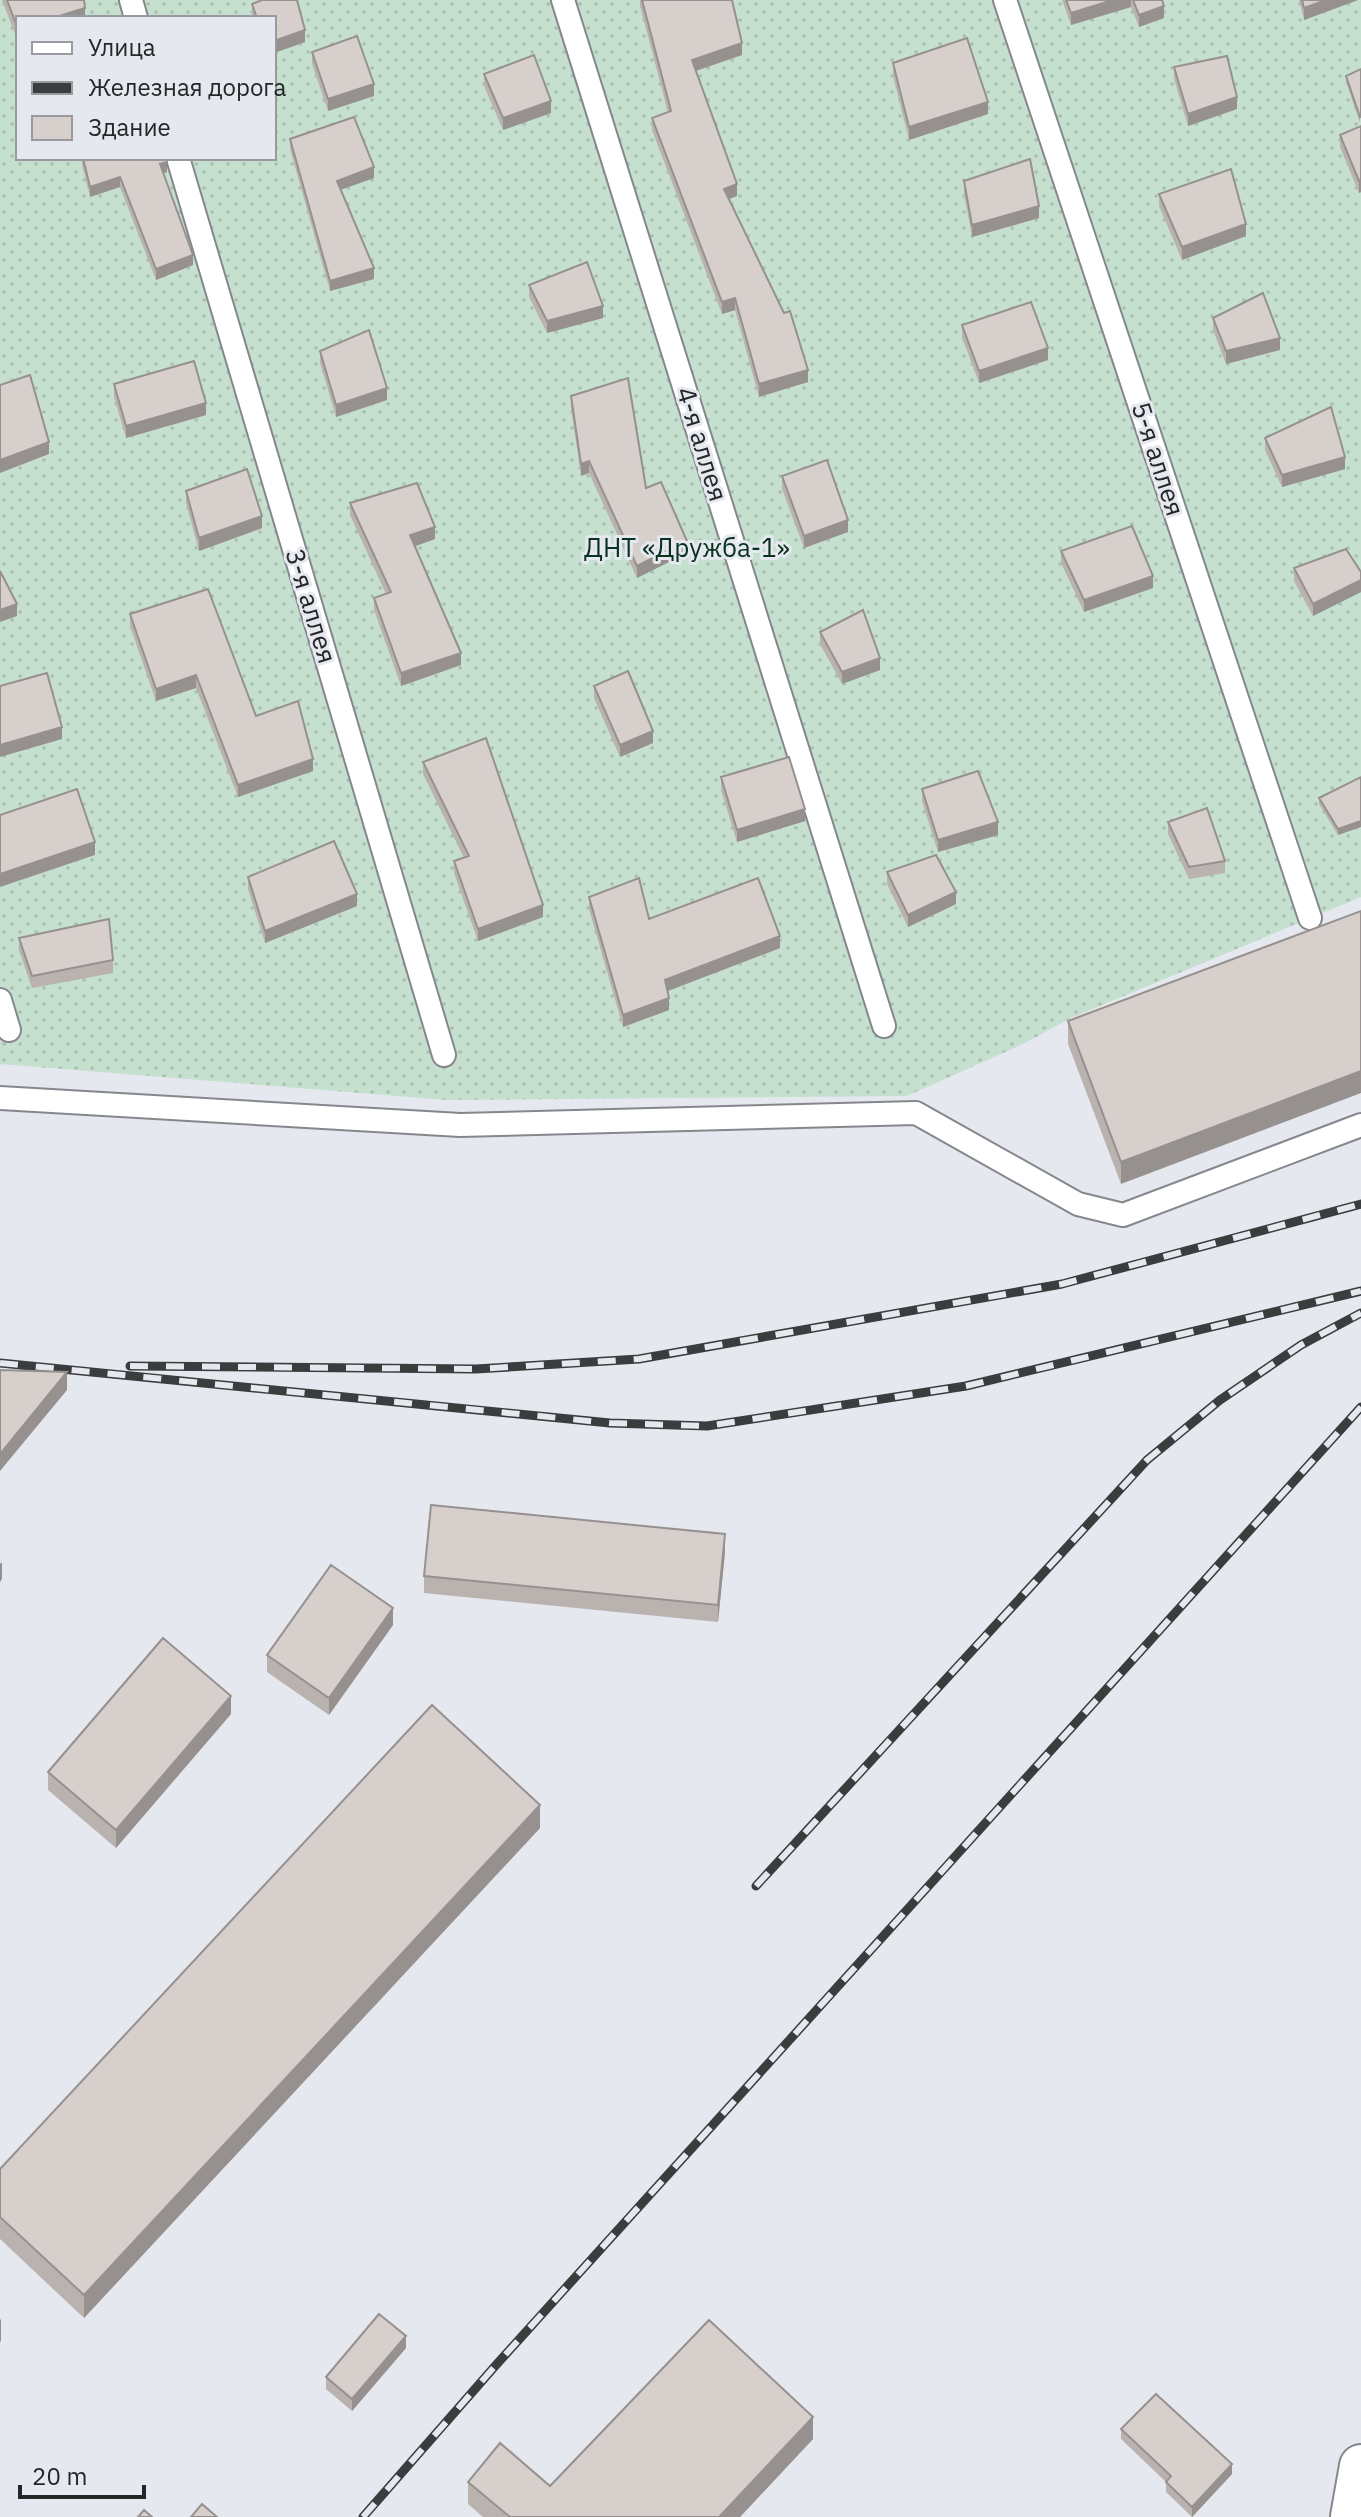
<svg xmlns="http://www.w3.org/2000/svg" width="1361" height="2517" font-family="'IBM Plex Sans',sans-serif">
  <defs>
    <pattern id="grass-dots" width="8" height="8" patternUnits="userSpaceOnUse" patternTransform="scale(2)"><rect width="8" height="8" fill="#c5e0ce"/><path d="M2 2h.1M6 6h.1" fill="none" stroke="#a9c0b1" stroke-width="1.8" stroke-linecap="round"/></pattern>
  </defs>
  <rect width="100%" height="100%" fill="#e6e8ef"/>
  <path fill="url(#grass-dots)" fill-rule="evenodd" d="M 0,0 L 1361,0 L 1361,897 L 1071,1018 L 1025,1043 L 907,1096 L 447,1100 L 0,1064 ZM 18,18 L 274,18 L 274,158 L 18,158 Z"/>
  <g fill="none" stroke-linecap="round" stroke-linejoin="round">
    <defs>
      <path id="service" d="M 131,0 L 136,18
        M 563,0 L 884,1026
        M 1005,0 L 1310,918
        M 178,158 L 444,1055
        M 0,1000 L 9,1030
        M 0,1098 L 460,1125 L 916,1113 L 1078,1204 L 1123,1215 L 1361,1125"/>
      <path id="minor" d="M 1352,2517 L 1361,2466"/>
    </defs>
    <use href="#service" stroke="#85878d" stroke-width="26"/>
    <use href="#minor" stroke="#85878d" stroke-width="46"/>
    <use href="#service" stroke="#fff" stroke-width="22"/>
    <use href="#minor" stroke="#fff" stroke-width="42"/>
    <defs>
      <path id="rail" d="M 0,1363 L 610,1423 L 707,1426 L 966,1386 L 1361,1291
        M 130,1366 L 476,1369 L 639,1359 L 1062,1284 L 1361,1204
        M 756,1886 L 1147,1460 L 1220,1400 L 1301,1345 L 1361,1313
        M 363,2517 L 496,2365 L 1361,1407"/>
    </defs>
    <use href="#rail" stroke="#3b3c3e" stroke-width="9"/>
    <use href="#rail" stroke="#e6e8ef" stroke-width="6" stroke-dasharray="18" stroke-linecap="butt"/>
  </g>
  <path fill="#b9b2af" d="M 2,0 L 84,0 L 85,18 L 18,42 Z
    M 262,0 L 297,0 L 305,30 L 305,42 L 274,53 L 274,18 L 253,18 L 252,16 L 252,4 Z
    M 640,0 L 732,0 L 742,55 L 696,71 L 737,196 L 729,199 L 808,382 L 759,397 L 735,310 L 722,314 L 652,130 L 652,118 L 668,112 L 640,6 Z
    M 1062,0 L 1162,0 L 1164,18 L 1139,27 L 1131,7 L 1071,25 Z
    M 1299,0 L 1358,0 L 1304,20 Z
    M 312,52 L 374,96 L 328,111 L 312,64 Z
    M 893,63 L 988,114 L 909,140 L 893,76 Z
    M 1174,67 L 1237,109 L 1188,126 L 1174,79 Z
    M 1361,69 L 1360,123 L 1346,82 L 1346,76 Z
    M 484,74 L 551,113 L 503,130 L 484,86 Z
    M 1361,126 L 1361,192 L 1359,193 L 1340,147 L 1340,135 Z
    M 290,139 L 374,178 L 340,190 L 374,279 L 330,291 L 290,149 Z
    M 82,158 L 166,158 L 167,172 L 163,173 L 193,265 L 156,280 L 120,187 L 90,197 L 82,165 Z
    M 964,181 L 1039,218 L 972,237 L 964,194 Z
    M 1159,194 L 1246,236 L 1182,260 L 1159,206 Z
    M 529,285 L 603,318 L 547,333 L 529,297 Z
    M 1213,318 L 1280,350 L 1226,364 L 1213,330 Z
    M 962,325 L 1048,360 L 979,383 L 962,337 Z
    M 320,351 L 387,400 L 336,417 L 320,363 Z
    M 114,384 L 206,415 L 126,438 L 114,397 Z
    M 571,396 L 646,488 L 687,553 L 637,578 L 589,473 L 581,476 L 571,408 Z
    M 1265,438 L 1345,469 L 1282,487 L 1265,450 Z
    M 782,476 L 848,532 L 804,548 L 782,489 Z
    M 186,491 L 262,528 L 199,551 L 186,503 Z
    M 350,503 L 435,539 L 415,546 L 461,665 L 401,686 L 374,610 L 374,598 L 386,594 L 350,515 Z
    M 1061,551 L 1153,588 L 1084,612 L 1061,563 Z
    M 1294,568 L 1361,572 L 1361,592 L 1313,616 L 1294,581 Z
    M 130,614 L 256,716 L 313,771 L 238,797 L 196,688 L 156,701 L 130,626 Z
    M 820,632 L 880,670 L 842,684 L 820,644 Z
    M 594,686 L 653,743 L 620,757 L 594,698 Z
    M 423,762 L 543,917 L 478,941 L 454,873 L 454,861 L 464,858 L 423,774 Z
    M 721,777 L 805,821 L 737,842 L 721,790 Z
    M 1361,777 L 1338,835 L 1319,804 L 1319,798 Z
    M 922,789 L 998,835 L 938,852 L 922,801 Z
    M 1168,822 L 1225,861 L 1225,873 L 1189,879 L 1168,834 Z
    M 887,872 L 956,904 L 908,927 L 887,884 Z
    M 248,877 L 357,906 L 265,943 L 248,889 Z
    M 589,897 L 649,919 L 780,948 L 668,991 L 669,1010 L 623,1027 L 589,909 Z
    M 1361,911 L 1121,1184 L 1068,1044 L 1068,1021 Z
    M 19,938 L 113,960 L 113,973 L 32,988 L 19,950 Z
    M 725,1552 L 718,1622 L 424,1593 L 424,1576 Z
    M 393,1625 L 329,1715 L 267,1672 L 267,1655 Z
    M 231,1714 L 116,1848 L 48,1790 L 48,1772 Z
    M 540,1828 L 84,2318 L 0,2239 L 0,2169 Z
    M 406,2348 L 352,2411 L 326,2389 L 326,2377 Z
    M 1121,2429 L 1232,2474 L 1192,2517 L 1166,2492 L 1166,2482 L 1121,2439 Z
    M 813,2439 L 740,2517 L 483,2517 L 468,2504 L 468,2482 L 550,2486 Z"/>
  <path fill="#96918f" d="M 1113,0 L 1131,0 L 1131,7 L 1071,25 L 1071,13 Z
    M 1326,0 L 1358,0 L 1304,20 L 1304,8 Z
    M 1164,6 L 1164,18 L 1139,27 L 1139,15 Z
    M 85,8 L 85,18 L 53,18 Z
    M 305,30 L 305,42 L 274,53 L 274,41 Z
    M 742,43 L 742,55 L 692,72 L 692,60 Z
    M 374,84 L 374,96 L 328,111 L 328,99 Z
    M 1237,97 L 1237,109 L 1188,126 L 1188,114 Z
    M 551,101 L 551,113 L 503,130 L 503,118 Z
    M 988,102 L 988,114 L 909,140 L 909,127 Z
    M 167,162 L 167,172 L 160,175 L 160,164 Z
    M 374,167 L 374,178 L 337,191 L 337,181 Z
    M 120,177 L 120,187 L 90,197 L 90,187 Z
    M 1361,180 L 1361,192 L 1359,193 L 1359,181 Z
    M 737,184 L 737,196 L 724,201 L 724,189 Z
    M 1039,206 L 1039,218 L 972,237 L 972,225 Z
    M 1246,224 L 1246,236 L 1182,260 L 1182,247 Z
    M 193,255 L 193,265 L 156,280 L 156,269 Z
    M 374,268 L 374,279 L 330,291 L 330,281 Z
    M 735,298 L 735,310 L 722,314 L 722,302 Z
    M 603,306 L 603,318 L 547,333 L 547,321 Z
    M 1280,338 L 1280,350 L 1226,364 L 1226,351 Z
    M 1048,348 L 1048,360 L 979,383 L 979,371 Z
    M 808,370 L 808,382 L 759,397 L 759,384 Z
    M 387,388 L 387,400 L 336,417 L 336,405 Z
    M 206,403 L 206,415 L 126,438 L 126,426 Z
    M 49,442 L 49,454 L 0,473 L 0,460 Z
    M 1345,457 L 1345,469 L 1282,487 L 1282,475 Z
    M 589,461 L 589,473 L 581,476 L 581,464 Z
    M 262,516 L 262,528 L 199,551 L 199,538 Z
    M 848,520 L 848,532 L 804,548 L 804,536 Z
    M 435,527 L 435,539 L 410,548 L 410,535 Z
    M 687,541 L 687,553 L 637,578 L 637,566 Z
    M 1153,576 L 1153,588 L 1084,612 L 1084,600 Z
    M 1361,580 L 1361,592 L 1313,616 L 1313,604 Z
    M 17,604 L 17,616 L 0,622 L 0,610 Z
    M 461,653 L 461,665 L 401,686 L 401,673 Z
    M 880,658 L 880,670 L 842,684 L 842,672 Z
    M 196,675 L 196,688 L 156,701 L 156,689 Z
    M 62,727 L 62,739 L 0,757 L 0,745 Z
    M 653,731 L 653,743 L 620,757 L 620,745 Z
    M 313,759 L 313,771 L 238,797 L 238,785 Z
    M 805,809 L 805,821 L 737,842 L 737,830 Z
    M 1361,821 L 1361,827 L 1338,835 L 1338,829 Z
    M 998,822 L 998,835 L 938,852 L 938,840 Z
    M 95,842 L 95,855 L 0,887 L 0,874 Z
    M 956,892 L 956,904 L 908,927 L 908,915 Z
    M 357,894 L 357,906 L 265,943 L 265,931 Z
    M 543,905 L 543,917 L 478,941 L 478,929 Z
    M 780,936 L 780,948 L 665,992 L 665,980 Z
    M 669,998 L 669,1010 L 623,1027 L 623,1015 Z
    M 1361,1071 L 1361,1093 L 1121,1184 L 1121,1162 Z
    M 67,1372 L 67,1390 L 0,1471 L 0,1454 Z
    M 725,1534 L 725,1552 L 718,1622 L 718,1605 Z
    M 2,1562 L 2,1579 L 0,1582 L 0,1564 Z
    M 393,1608 L 393,1625 L 329,1715 L 329,1698 Z
    M 231,1696 L 231,1714 L 116,1848 L 116,1830 Z
    M 540,1805 L 540,1828 L 84,2318 L 84,2295 Z
    M 1,2319 L 1,2341 L 0,2342 L 0,2320 Z
    M 406,2336 L 406,2348 L 352,2411 L 352,2399 Z
    M 813,2417 L 813,2439 L 740,2517 L 719,2517 Z
    M 1232,2464 L 1232,2474 L 1192,2517 L 1192,2507 Z"/>
  <path fill="#d7cfcc" stroke="#96918f" stroke-width="2" d="M 7,0 L 84,0 L 85,8 L 53,18 L 18,18 L 18,29 Z
    M 262,0 L 297,0 L 305,30 L 274,41 L 274,18 L 257,18 L 252,4 Z
    M 642,0 L 732,0 L 742,43 L 692,60 L 737,184 L 724,189 L 784,313 L 790,311 L 808,370 L 759,384 L 735,298 L 722,302 L 652,118 L 671,111 Z
    M 1066,0 L 1113,0 L 1071,13 Z
    M 1133,0 L 1162,0 L 1164,6 L 1139,15 Z
    M 1302,0 L 1326,0 L 1304,8 Z
    M 357,36 L 374,84 L 328,99 L 312,52 Z
    M 967,38 L 988,102 L 909,127 L 893,63 Z
    M 534,55 L 551,101 L 503,118 L 484,74 Z
    M 1227,56 L 1237,97 L 1188,114 L 1174,67 Z
    M 1361,69 L 1361,116 L 1360,117 L 1346,76 Z
    M 354,117 L 374,167 L 337,181 L 374,268 L 330,281 L 290,139 Z
    M 1361,126 L 1361,180 L 1359,181 L 1340,135 Z
    M 83,158 L 166,158 L 167,162 L 160,164 L 193,255 L 156,269 L 120,177 L 90,187 Z
    M 1030,159 L 1039,206 L 972,225 L 964,181 Z
    M 1231,169 L 1246,224 L 1182,247 L 1159,194 Z
    M 587,262 L 603,306 L 547,321 L 529,285 Z
    M 1263,293 L 1280,338 L 1226,351 L 1213,318 Z
    M 1031,302 L 1048,348 L 979,371 L 962,325 Z
    M 369,330 L 387,388 L 336,405 L 320,351 Z
    M 194,361 L 206,403 L 126,426 L 114,384 Z
    M 30,375 L 49,442 L 0,460 L 0,385 Z
    M 628,378 L 646,488 L 661,482 L 687,541 L 637,566 L 589,461 L 581,464 L 571,396 Z
    M 1331,407 L 1345,457 L 1282,475 L 1265,438 Z
    M 827,460 L 848,520 L 804,536 L 782,476 Z
    M 247,469 L 262,516 L 199,538 L 186,491 Z
    M 417,483 L 435,527 L 410,535 L 461,653 L 401,673 L 374,598 L 391,592 L 350,503 Z
    M 1132,526 L 1153,576 L 1084,600 L 1061,551 Z
    M 1346,549 L 1361,572 L 1361,580 L 1313,604 L 1294,568 Z
    M 0,571 L 17,604 L 0,610 Z
    M 208,589 L 256,716 L 298,701 L 313,759 L 238,785 L 196,675 L 156,689 L 130,614 Z
    M 863,610 L 880,658 L 842,672 L 820,632 Z
    M 628,671 L 653,731 L 620,745 L 594,686 Z
    M 47,673 L 62,727 L 0,745 L 0,686 Z
    M 486,738 L 543,905 L 478,929 L 454,861 L 469,856 L 423,762 Z
    M 789,757 L 805,809 L 737,830 L 721,777 Z
    M 978,771 L 998,822 L 938,840 L 922,789 Z
    M 1361,777 L 1361,821 L 1338,829 L 1319,798 Z
    M 77,789 L 95,842 L 0,874 L 0,815 Z
    M 1207,808 L 1225,861 L 1189,867 L 1168,822 Z
    M 334,841 L 357,894 L 265,931 L 248,877 Z
    M 936,855 L 956,892 L 908,915 L 887,872 Z
    M 639,878 L 649,919 L 758,878 L 780,936 L 665,980 L 669,998 L 623,1015 L 589,897 Z
    M 1361,911 L 1361,1071 L 1121,1162 L 1068,1021 Z
    M 109,919 L 113,960 L 32,976 L 19,938 Z
    M 0,1370 L 67,1372 L 0,1454 Z
    M 431,1505 L 725,1534 L 718,1605 L 424,1576 Z
    M 331,1565 L 393,1608 L 329,1698 L 267,1655 Z
    M 163,1638 L 231,1696 L 116,1830 L 48,1772 Z
    M 432,1705 L 540,1805 L 84,2295 L 0,2217 L 0,2169 Z
    M 379,2314 L 406,2336 L 352,2399 L 326,2377 Z
    M 709,2320 L 813,2417 L 719,2517 L 510,2517 L 468,2482 L 500,2443 L 550,2486 Z
    M 1156,2394 L 1232,2464 L 1192,2507 L 1166,2482 L 1171,2476 L 1121,2429 Z
    M 202,2504 L 217,2517 L 191,2517 Z
    M 144,2510 L 152,2517 L 138,2517 Z"/>
  <g text-anchor="middle" stroke-width="6" stroke-linejoin="round" paint-order="stroke">
    <g font-size="26" fill="#252628" stroke="#e6e8ef">
      <text transform="translate(702 444) rotate(73)" y="9">4-я аллея</text>
      <text transform="translate(1158 459) rotate(72)" y="9">5-я аллея</text>
      <text transform="translate(311 606) rotate(73)" y="9">3-я аллея</text>
    </g>
    <g font-size="26" fill="#09331e" stroke="#e6e8ef">
      <text x="687" y="557">ДНТ «Дружба-1»</text>
    </g>
  </g>
  <rect x="16" y="16" width="260" height="144" fill="#e6e8ef" stroke="#999a9f" stroke-width="2"/>
  <rect x="32" y="42" width="40" height="12" fill="#ffffff" stroke="#999a9f" stroke-width="2"/>
  <text x="88" y="56" font-size="24" fill="#252628">Улица</text>
  <rect x="32" y="82" width="40" height="12" fill="#3b3c3e" stroke="#999a9f" stroke-width="2"/>
  <text x="88" y="96" font-size="24" fill="#252628">Железная дорога</text>
  <rect x="32" y="116" width="40" height="24" fill="#d7cfcc" stroke="#999a9f" stroke-width="2"/>
  <text x="88" y="136" font-size="24" fill="#252628">Здание</text>
  <path d="M20 2485v12h124v-12" fill="none" stroke="#252628" stroke-width="4"/>
  <text x="32" y="2485" font-size="24" fill="#252628" stroke="#e6e8ef" stroke-width="6" paint-order="stroke">20 m</text>
</svg>
